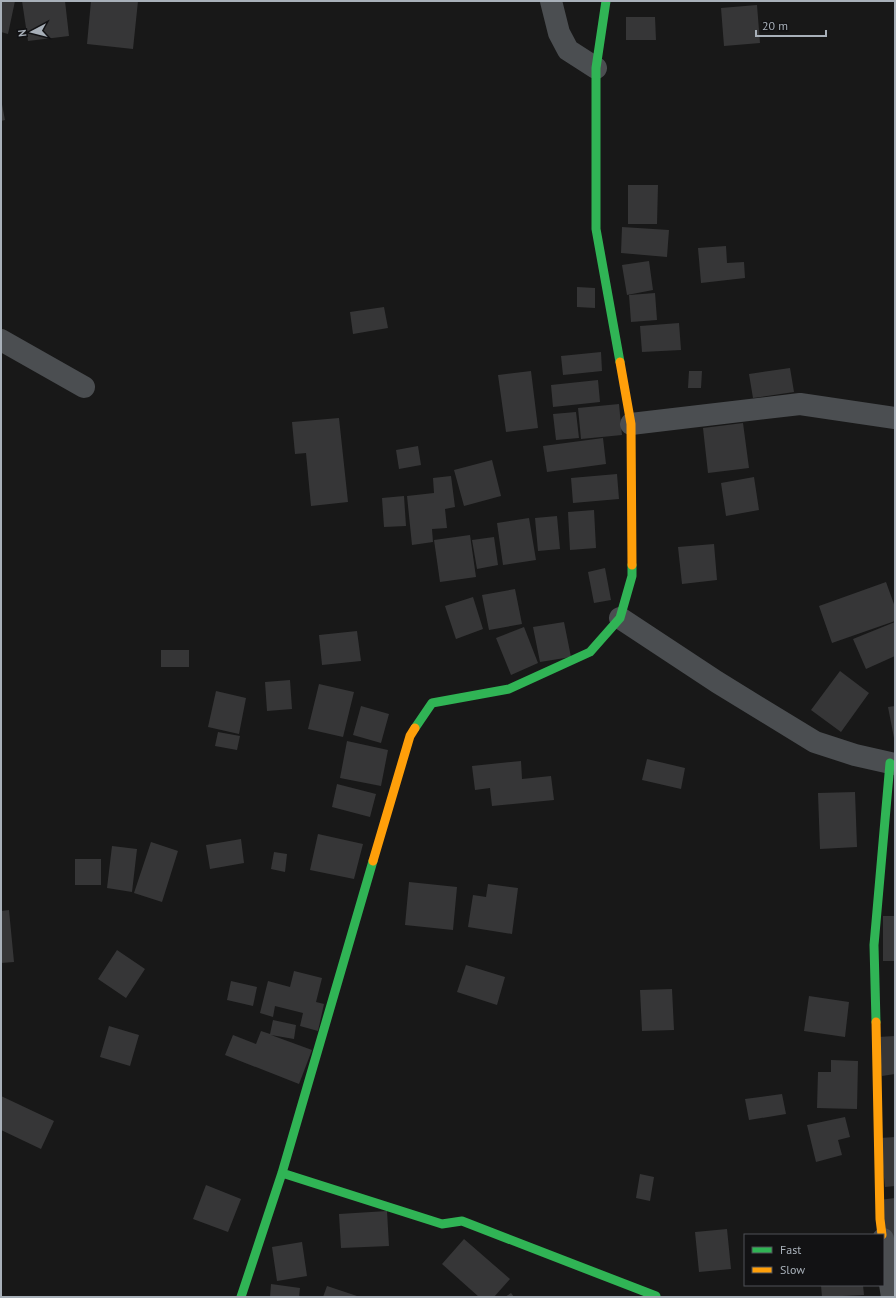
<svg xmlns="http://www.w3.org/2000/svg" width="896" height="1298" font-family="'PT Sans',sans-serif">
  <rect width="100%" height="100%" fill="#181818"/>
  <path fill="#363637" d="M 1,1 L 15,1 L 8,34 L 1,32 Z
    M 22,1 L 65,1 L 69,36 L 28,41 Z
    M 91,1 L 138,1 L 133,49 L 87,44 Z
    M 757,5 L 760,43 L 724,46 L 721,8 Z
    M 626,17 L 655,17 L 656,40 L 626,40 Z
    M 1,99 L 5,120 L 1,121 Z
    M 628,185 L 658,185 L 657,224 L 628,224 Z
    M 622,227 L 669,230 L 667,257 L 621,253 Z
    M 726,246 L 727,263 L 744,262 L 745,278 L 701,283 L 698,248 Z
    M 649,261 L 653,290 L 627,295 L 622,265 Z
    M 577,287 L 595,288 L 595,308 L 577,307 Z
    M 655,293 L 657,320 L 631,322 L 629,295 Z
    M 384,307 L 388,328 L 353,334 L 350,312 Z
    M 679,323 L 681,350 L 642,352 L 640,326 Z
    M 601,352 L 602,371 L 563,375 L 561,356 Z
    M 790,368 L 794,392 L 753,398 L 749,374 Z
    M 531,371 L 538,428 L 506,432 L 498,375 Z
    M 689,371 L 702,371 L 701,388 L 688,388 Z
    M 598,380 L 600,402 L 553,407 L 551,385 Z
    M 619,404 L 622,435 L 581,439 L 578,408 Z
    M 576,412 L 579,438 L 556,440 L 553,414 Z
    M 339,418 L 348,502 L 311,506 L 306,453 L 295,454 L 292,422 Z
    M 743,423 L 749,468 L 708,473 L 703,428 Z
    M 603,438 L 606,464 L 547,472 L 543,446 Z
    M 418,446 L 421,465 L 399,469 L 396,450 Z
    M 492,460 L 501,496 L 464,506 L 454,470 Z
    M 617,474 L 619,499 L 573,503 L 571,478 Z
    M 451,476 L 455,507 L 445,509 L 447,528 L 432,529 L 433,542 L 412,545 L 407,496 L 434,493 L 433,478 Z
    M 754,477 L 759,510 L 726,516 L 721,483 Z
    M 404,496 L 406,526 L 384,527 L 382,498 Z
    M 594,510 L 596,548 L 570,550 L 568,512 Z
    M 557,516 L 560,549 L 538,551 L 535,518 Z
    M 529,518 L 536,560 L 503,565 L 497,523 Z
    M 470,535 L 476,577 L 440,582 L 434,540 Z
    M 494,537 L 498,565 L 477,569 L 472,540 Z
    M 714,544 L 717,580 L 682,584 L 678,547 Z
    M 605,568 L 611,600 L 594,603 L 588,572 Z
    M 886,582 L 895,607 L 895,621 L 832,643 L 819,606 Z
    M 515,589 L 522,624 L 489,630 L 482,595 Z
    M 473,597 L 483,629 L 456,639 L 445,606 Z
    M 564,622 L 571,657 L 540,662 L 533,627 Z
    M 895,622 L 895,656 L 866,669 L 853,639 Z
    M 524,627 L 538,663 L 511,675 L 496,638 Z
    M 357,631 L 361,661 L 322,665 L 319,635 Z
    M 161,650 L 189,650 L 189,667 L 161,667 Z
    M 840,671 L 869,693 L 841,732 L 811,710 Z
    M 290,680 L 292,709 L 267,711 L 265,682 Z
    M 319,684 L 354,692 L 343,737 L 308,729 Z
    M 216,691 L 246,698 L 239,734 L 208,727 Z
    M 361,706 L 389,714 L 381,743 L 353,735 Z
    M 895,706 L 895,738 L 894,738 L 888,707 Z
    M 218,732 L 240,736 L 237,750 L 215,746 Z
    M 347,741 L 388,750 L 381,786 L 340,778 Z
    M 647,759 L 685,768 L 681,789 L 642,780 Z
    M 521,761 L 522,779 L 551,776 L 554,800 L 492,806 L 490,788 L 475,790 L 472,766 Z
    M 337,784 L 376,794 L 370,817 L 332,807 Z
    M 855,792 L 857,847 L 820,849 L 818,793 Z
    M 318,834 L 363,844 L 354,879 L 310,870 Z
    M 241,839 L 244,863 L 210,869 L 206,845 Z
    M 151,842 L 178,851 L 162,902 L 134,893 Z
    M 112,846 L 137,849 L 132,892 L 107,888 Z
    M 274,852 L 287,854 L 285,872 L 271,869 Z
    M 75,859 L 101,859 L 101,885 L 75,885 Z
    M 409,882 L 457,887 L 453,930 L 405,925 Z
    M 488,884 L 518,888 L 512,934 L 468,927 L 473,895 L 486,897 Z
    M 9,910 L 14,962 L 1,963 L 1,911 Z
    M 883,916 L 895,916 L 895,961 L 883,961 Z
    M 117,950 L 145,969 L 126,998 L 98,979 Z
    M 466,965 L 505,977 L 497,1005 L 457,992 Z
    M 294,971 L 322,978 L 316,1002 L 324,1004 L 318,1031 L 300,1026 L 303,1013 L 275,1006 L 273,1017 L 260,1013 L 268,981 L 290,987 Z
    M 231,981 L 257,987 L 253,1006 L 227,1000 Z
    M 672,989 L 674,1030 L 642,1031 L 640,990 Z
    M 809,996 L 849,1002 L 845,1037 L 804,1031 Z
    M 273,1020 L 296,1025 L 294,1039 L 271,1035 L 312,1050 L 299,1084 L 225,1055 L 233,1035 L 256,1044 L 261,1031 L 270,1034 Z
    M 109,1026 L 139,1035 L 130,1066 L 100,1057 Z
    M 895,1036 L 895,1074 L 882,1076 L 878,1037 Z
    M 831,1060 L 858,1061 L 857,1109 L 817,1108 L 818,1072 L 831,1072 Z
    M 782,1094 L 786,1114 L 749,1120 L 745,1099 Z
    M 1,1096 L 54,1121 L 41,1149 L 1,1130 Z
    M 845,1117 L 850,1137 L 838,1140 L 842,1155 L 816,1162 L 807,1125 Z
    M 895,1137 L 895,1186 L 885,1187 L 880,1138 Z
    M 640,1174 L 654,1177 L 650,1201 L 636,1198 Z
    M 206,1185 L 241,1199 L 228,1232 L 193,1219 Z
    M 895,1198 L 895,1240 L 883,1241 L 879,1200 Z
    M 387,1211 L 389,1246 L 341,1248 L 339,1214 Z
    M 727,1229 L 731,1269 L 699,1272 L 695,1232 Z
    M 464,1239 L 510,1279 L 494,1297 L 479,1297 L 442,1264 Z
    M 302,1242 L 307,1276 L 277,1281 L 272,1247 Z
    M 271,1284 L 300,1288 L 299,1297 L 270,1297 Z
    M 821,1285 L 863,1285 L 864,1295 L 822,1297 Z
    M 327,1286 L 360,1297 L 323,1297 Z
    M 511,1293 L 514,1297 L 505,1297 Z"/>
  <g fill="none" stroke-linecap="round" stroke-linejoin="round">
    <path stroke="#4b4e51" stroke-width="22" d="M 551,1 L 559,33 L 568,50 L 596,68
      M 1,340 L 84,387
      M 631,424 L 800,404 L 895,418
      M 620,618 L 717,682 L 815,742 L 855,755 L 895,764
      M 883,1239 L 892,1297"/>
    <path stroke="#30b455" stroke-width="9" d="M 606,1 L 596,68 L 596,229 L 620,362
      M 415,728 L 432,703 L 509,689 L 590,652 L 620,618 L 632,576 L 632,565
      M 876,1022 L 874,945 L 890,763
      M 282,1173 L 442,1224 L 462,1221 L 656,1296
      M 241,1297 L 282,1173 L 373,861"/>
    <path stroke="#ff9f0a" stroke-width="9" d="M 620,362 L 631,424 L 632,565
      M 373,861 L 410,736 L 415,728
      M 876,1022 L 880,1219 L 882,1235"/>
  </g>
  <rect width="896" height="1298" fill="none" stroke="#a8b0b9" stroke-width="4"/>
  <rect x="744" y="1234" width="140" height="52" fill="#121214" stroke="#4e5156"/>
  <rect x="752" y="1247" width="20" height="6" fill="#30b455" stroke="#4e5156"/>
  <text x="780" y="1254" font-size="12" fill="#a8b0b9">Fast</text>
  <rect x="752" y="1267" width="20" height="6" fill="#ff9f0a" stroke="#4e5156"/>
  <text x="780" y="1274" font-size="12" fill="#a8b0b9">Slow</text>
  <g transform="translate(32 32) rotate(263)" stroke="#121214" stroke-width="3" paint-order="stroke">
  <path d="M0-3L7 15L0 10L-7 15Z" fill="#a8b0b9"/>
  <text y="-6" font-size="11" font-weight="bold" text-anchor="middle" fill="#a8b0b9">N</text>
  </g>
  <path d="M756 30v6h70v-6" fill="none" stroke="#a8b0b9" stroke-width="2"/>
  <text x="762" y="30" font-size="12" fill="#a8b0b9" stroke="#121214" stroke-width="3" paint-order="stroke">20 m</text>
</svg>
